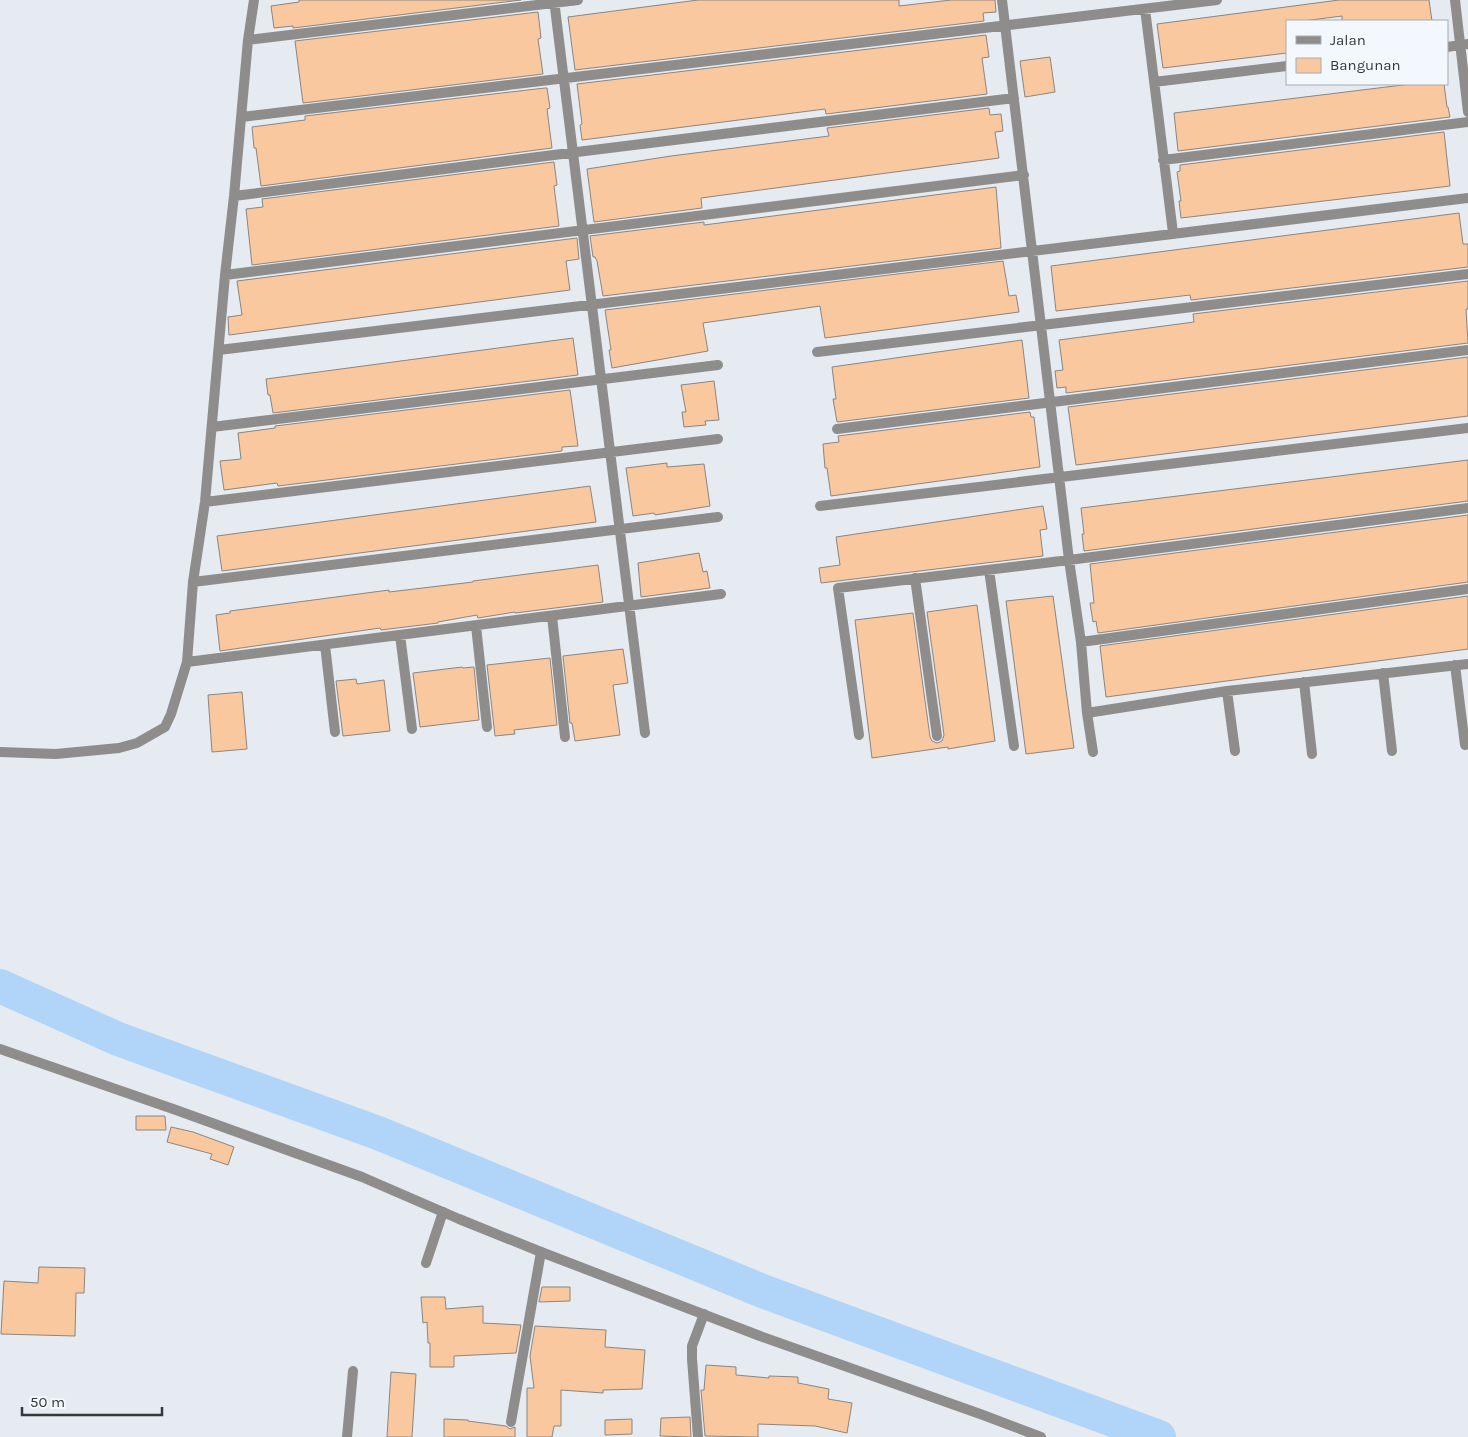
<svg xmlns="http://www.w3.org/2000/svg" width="1468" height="1437" font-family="Karla,sans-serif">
  <rect width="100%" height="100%" fill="#e5ebf0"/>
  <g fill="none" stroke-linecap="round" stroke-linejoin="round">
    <path stroke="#b0d5f8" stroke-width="34" d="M 0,986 L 118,1039 L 378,1133 L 765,1292 L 1159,1437"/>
  </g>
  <path fill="#f9c89e" stroke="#8b8581" d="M 299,0 L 521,0 L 293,28 L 293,26 L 274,28 L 271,6 L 299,2 Z
    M 698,0 L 899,0 L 899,6 L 951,0 L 995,0 L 996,12 L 983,13 L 984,21 L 575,70 L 568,17 Z
    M 1339,0 L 1429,0 L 1432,21 L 1342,21 L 1342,16 L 1303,21 L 1287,21 L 1287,53 L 1163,68 L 1157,24 Z
    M 538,12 L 541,38 L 538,39 L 543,74 L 303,103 L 295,41 Z
    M 986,35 L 989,57 L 982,58 L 987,94 L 826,114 L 825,109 L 582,140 L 580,125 L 582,124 L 577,84 Z
    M 1050,57 L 1055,92 L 1025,97 L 1020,61 Z
    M 1411,84 L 1444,84 L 1447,107 L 1448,107 L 1450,117 L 1178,151 L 1174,113 Z
    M 545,88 L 547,88 L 550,108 L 547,109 L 552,148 L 261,186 L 256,148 L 254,148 L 252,127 L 305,120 L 305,116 Z
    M 989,108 L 990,115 L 1001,114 L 1003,131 L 995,132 L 999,158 L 701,198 L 702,208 L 594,222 L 587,169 L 671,156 L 829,136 L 827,128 Z
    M 1444,132 L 1450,186 L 1181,218 L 1179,201 L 1181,201 L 1177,172 L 1180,171 L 1180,165 Z
    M 554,162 L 557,185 L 554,186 L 559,226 L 252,265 L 246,209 L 263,207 L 262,199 Z
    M 996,187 L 1001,248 L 603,296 L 597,261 L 595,257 L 593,257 L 590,236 L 704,222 L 704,225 Z
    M 1459,213 L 1463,244 L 1468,244 L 1468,267 L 1191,300 L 1190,295 L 1056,311 L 1051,266 Z
    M 577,238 L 579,259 L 566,261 L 570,290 L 229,335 L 228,317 L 242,315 L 237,281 Z
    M 1003,261 L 1009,296 L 1016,295 L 1019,312 L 825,338 L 820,306 L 703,323 L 708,351 L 612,368 L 609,350 L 611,350 L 605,310 Z
    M 1468,281 L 1468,309 L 1466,309 L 1468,343 L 1066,393 L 1066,387 L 1057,388 L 1055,371 L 1063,370 L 1059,340 L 1194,322 L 1193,314 Z
    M 573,338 L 578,375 L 273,413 L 270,395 L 268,395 L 266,379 Z
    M 1022,340 L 1029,398 L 837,422 L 833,399 L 836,399 L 832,367 Z
    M 1468,357 L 1468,416 L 1076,465 L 1068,407 Z
    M 714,381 L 719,420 L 705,421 L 706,425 L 684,427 L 682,412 L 686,412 L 681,385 Z
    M 570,390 L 578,446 L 562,447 L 562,451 L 278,486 L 277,483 L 224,490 L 220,461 L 241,459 L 238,433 L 275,428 L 275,426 Z
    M 1030,412 L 1031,417 L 1034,417 L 1040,467 L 831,496 L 827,468 L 825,468 L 823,444 L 839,442 L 838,436 Z
    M 1468,460 L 1468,501 L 1084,551 L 1082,534 L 1084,534 L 1081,508 Z
    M 667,463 L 667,467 L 704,464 L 710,506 L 655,515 L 654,513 L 633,516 L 626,468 Z
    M 590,486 L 596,522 L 222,571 L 217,536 Z
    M 1043,506 L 1047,529 L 1040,530 L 1043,556 L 821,583 L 819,568 L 840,565 L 836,537 Z
    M 1468,515 L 1468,582 L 1098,633 L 1096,621 L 1093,622 L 1090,603 L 1094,603 L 1090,564 Z
    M 699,553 L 703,572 L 707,571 L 710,588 L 641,597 L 638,563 Z
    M 598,565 L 603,602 L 515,613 L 515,612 L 478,618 L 477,615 L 438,622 L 438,623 L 381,630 L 380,628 L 220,651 L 216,615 L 230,613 L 230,611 L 389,590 L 389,592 L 473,582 L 473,581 Z
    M 1053,596 L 1074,748 L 1026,754 L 1006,601 Z
    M 1468,596 L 1468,649 L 1106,697 L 1100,646 Z
    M 977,605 L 995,741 L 948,749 L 948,747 L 872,758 L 855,620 L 913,613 L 930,737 L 932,741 L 937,743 L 942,741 L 944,735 L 927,612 Z
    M 623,649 L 628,683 L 613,685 L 620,735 L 575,741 L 572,723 L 570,723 L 563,656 Z
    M 550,658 L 557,725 L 514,730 L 515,734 L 495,736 L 487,665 Z
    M 462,667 L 463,668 L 474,667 L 479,720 L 420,727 L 413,673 Z
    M 356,679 L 357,684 L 384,680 L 390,731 L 343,736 L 336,681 Z
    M 242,692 L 247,749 L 212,752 L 208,695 Z
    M 136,1116 L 165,1116 L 166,1130 L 136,1130 Z
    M 171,1127 L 193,1132 L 234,1147 L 228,1165 L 210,1159 L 212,1154 L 167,1142 Z
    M 39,1267 L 85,1268 L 84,1293 L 76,1293 L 75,1336 L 1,1334 L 4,1281 L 38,1283 Z
    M 542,1287 L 570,1287 L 570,1301 L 539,1302 Z
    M 421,1297 L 445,1297 L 446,1309 L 483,1306 L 483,1323 L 521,1325 L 516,1353 L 454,1356 L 454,1367 L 430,1367 L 430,1343 L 428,1343 L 427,1322 L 423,1323 Z
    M 535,1326 L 606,1330 L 605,1347 L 645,1350 L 642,1389 L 603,1390 L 603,1393 L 561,1390 L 561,1426 L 554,1426 L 552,1437 L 527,1437 L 527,1388 L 534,1388 L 530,1356 Z
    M 706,1365 L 736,1367 L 736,1375 L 769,1378 L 769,1376 L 798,1377 L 798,1383 L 829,1389 L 828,1399 L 852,1403 L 847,1433 L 815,1426 L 758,1424 L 758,1437 L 705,1436 L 701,1390 L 704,1390 Z
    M 391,1372 L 416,1374 L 412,1437 L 387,1437 Z
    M 690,1417 L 691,1437 L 660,1436 L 661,1418 Z
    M 444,1419 L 468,1420 L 468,1421 L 506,1426 L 510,1429 L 515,1427 L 515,1437 L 444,1437 Z
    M 632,1419 L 632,1434 L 605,1435 L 605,1420 Z"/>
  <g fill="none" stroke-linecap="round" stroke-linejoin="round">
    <path stroke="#8e8d8b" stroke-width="10" d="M 554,0 L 645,733
      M 1002,0 L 1069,560 L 1081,642 L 1087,713 L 1093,752
      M 1455,0 L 1468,112
      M 1145,9 L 1173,233
      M 248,40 L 578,0
      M 1447,47 L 1468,44
      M 1154,82 L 1287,66
      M 242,117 L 1217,0
      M 1163,160 L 1468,122
      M 234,196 L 585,151 L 1014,98
      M 225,275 L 1024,175
      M 219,350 L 1468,198
      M 817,352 L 1468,274
      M 212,427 L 718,365
      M 837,429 L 1468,350
      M 205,502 L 718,439
      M 820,506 L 1468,428
      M 989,570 L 1014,746
      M 915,578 L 937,736
      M 193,582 L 718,517
      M 552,616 L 565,737
      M 476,626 L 487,727
      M 400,635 L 412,729
      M 1081,642 L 1468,589
      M 325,645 L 335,732
      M 187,662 L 721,594
      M 1455,665 L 1465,745
      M 1383,673 L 1392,751
      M 1304,682 L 1312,754
      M 1227,691 L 1235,751
      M 1087,713 L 1227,691 L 1468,664
      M 859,735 L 838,588 L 1069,560 L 1468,508
      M 0,752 L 56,754 L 119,748 L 137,743 L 165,727 L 171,714 L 187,662 L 193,582 L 205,502 L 225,275 L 234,196 L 248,40 L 254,0
      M 426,1263 L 443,1212
      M 511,1422 L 541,1252
      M 347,1437 L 353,1371
      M 698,1437 L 692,1359 L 692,1346 L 704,1314"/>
    <path stroke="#8e8d8b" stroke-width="10" d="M 0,1049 L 176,1110 L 362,1177 L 459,1219 L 541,1252 L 760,1336 L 983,1415 L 1041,1437"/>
  </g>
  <rect x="1286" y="20" width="162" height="65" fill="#f2f8fd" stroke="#a6abaf"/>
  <rect x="1296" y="36" width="25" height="8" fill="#8e8d8b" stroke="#a6abaf"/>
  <text x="1330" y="45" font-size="15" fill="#353739">Jalan</text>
  <rect x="1296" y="58" width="25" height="15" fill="#f9c89e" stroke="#a6abaf"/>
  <text x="1330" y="70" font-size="15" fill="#353739">Bangunan</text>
  <path d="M22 1407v8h140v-8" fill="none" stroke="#353739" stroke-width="2.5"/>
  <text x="30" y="1407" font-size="15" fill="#353739" stroke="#f2f8fd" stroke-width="4" paint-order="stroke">50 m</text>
</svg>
